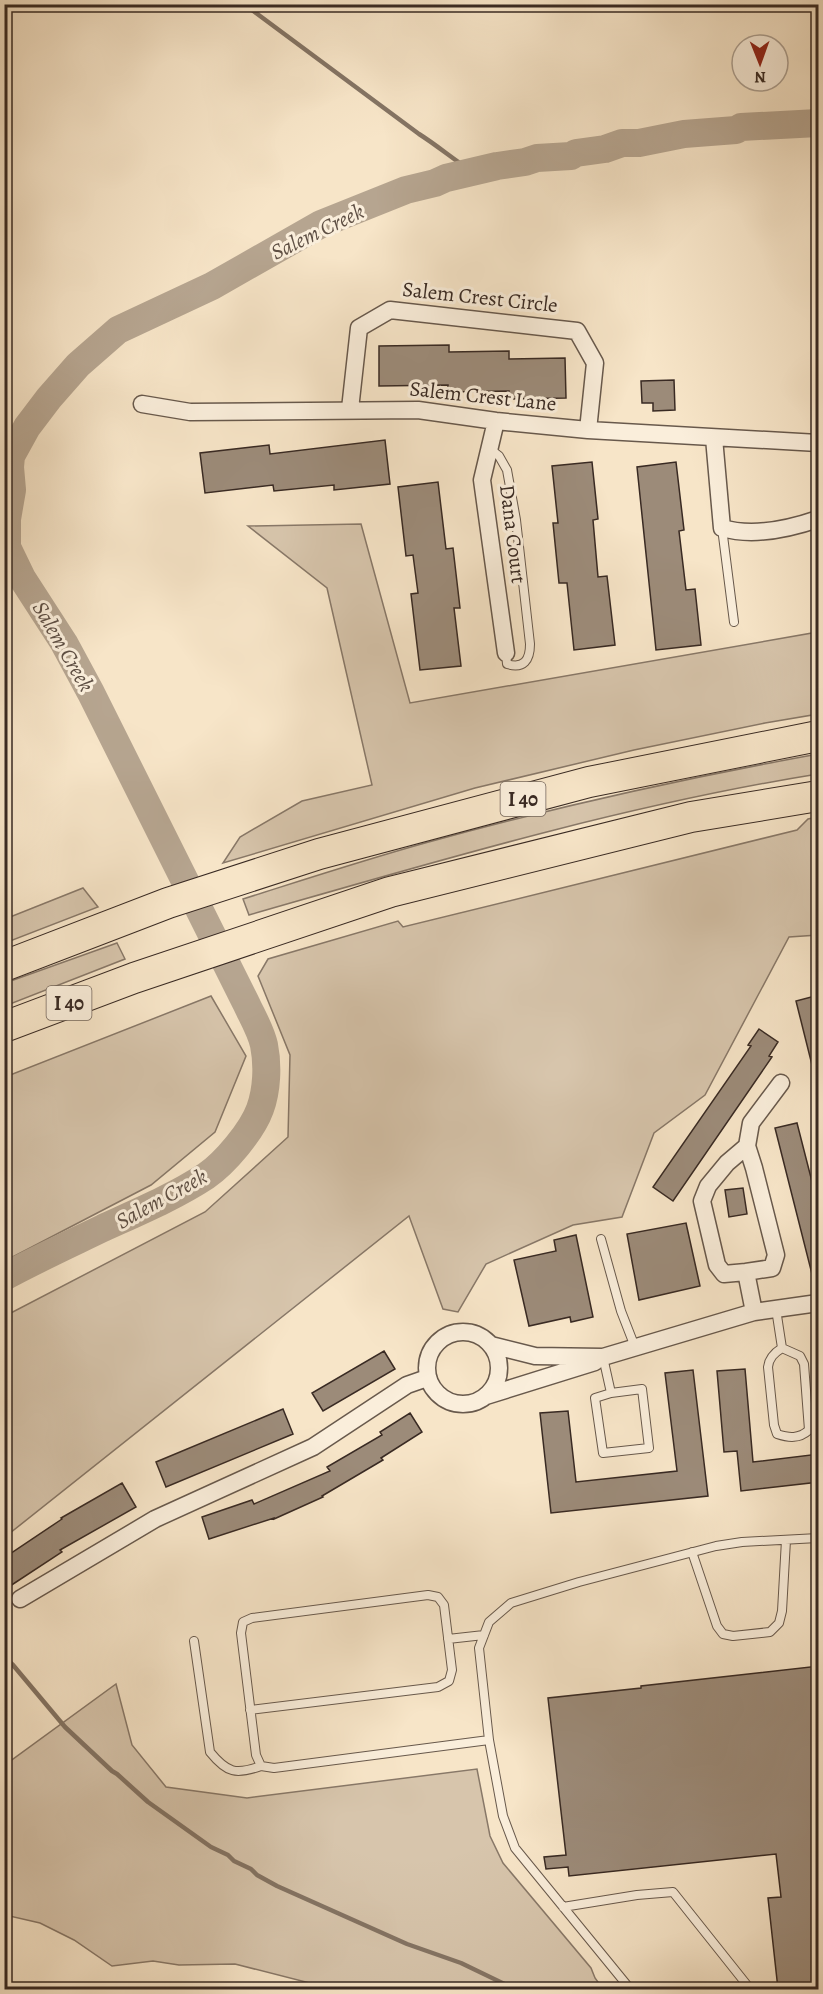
<svg xmlns="http://www.w3.org/2000/svg" width="823" height="1994" font-family="Alegreya,serif">
  <rect width="100%" height="100%" fill="#f7e5c8"/>
  <filter id="stains"><feTurbulence type="fractalNoise" baseFrequency=".00333" numOctaves="4"/><feColorMatrix values="0 0 0 0 .2 0 0 0 0 .09 0 0 0 0 .02 0 0 0 .5 -.17"/></filter>
  <radialGradient id="worn" r=".72"><stop offset=".6" stop-color="#630" stop-opacity="0"/><stop offset="1" stop-color="#630" stop-opacity=".3"/></radialGradient>
  <path fill="#d7c5ac" stroke="#887868" stroke-width="1.5" d="M 361,524 L 410,703 L 818,632 L 818,714 L 765,723 L 634,750 L 475,788 L 223,863 L 240,837 L 302,801 L 372,785 L 327,588 L 248,526 Z
    M 818,754 L 818,774 C 625,805 437,861 249,915 L 243,899 C 303,880 364,860 425,843 C 555,807 686,778 818,754 Z
    M 818,817 L 818,935 L 789,937 L 705,1095 L 654,1133 L 622,1217 L 573,1225 L 486,1264 L 458,1312 L 443,1309 L 409,1216 L 5,1537 L 5,1316 L 205,1212 L 288,1137 L 290,1055 L 258,976 L 268,959 L 398,921 L 403,927 L 797,830 L 808,819 Z
    M 83,888 L 98,907 L 5,943 L 5,919 Z
    M 117,943 L 125,959 L 5,1006 L 5,983 Z
    M 211,996 L 246,1056 L 215,1132 L 151,1185 L 5,1261 L 5,1077 Z
    M 116,1684 L 132,1745 L 166,1787 L 247,1798 L 477,1769 L 490,1836 L 503,1863 L 591,1968 L 595,1978 L 603,1989 L 333,1989 L 235,1964 L 179,1965 L 153,1961 L 112,1966 L 74,1940 L 40,1923 L 5,1915 L 5,1765 Z"/>
  <g fill="none" stroke-linecap="round" stroke-linejoin="round">
    <path stroke="#847464" stroke-width="4.5" d="M 244,4 L 419,134 C 438,146 454,160 473,172
      M 4,1657 L 13,1665 L 65,1727 L 112,1771 L 117,1774 L 148,1802 L 211,1847 L 228,1855 L 234,1861 L 251,1869 L 257,1875 L 277,1886 L 407,1944 L 461,1963 L 517,1990"/>
    <path stroke="#b6a590" stroke-width="28" d="M 4,1277 C 37,1259 70,1244 103,1228 C 138,1212 174,1197 206,1176 C 225,1163 252,1131 260,1109 C 267,1090 268,1065 264,1045 C 261,1031 252,1016 246,1003 L 91,693 L 64,643 L 22,578 L 7,547 L 7,519 L 12,490 L 10,467 L 11,456 L 27,427 L 49,398 L 78,365 L 118,330 L 212,286 L 321,224 L 406,190 L 435,183 L 446,178 L 497,166 L 525,162 L 537,158 L 571,156 L 576,153 L 605,149 L 622,143 L 639,143 L 684,134 L 736,130 L 741,127 L 818,123"/>
  </g>
  <path fill="#9c8b79" stroke="#392a23" stroke-width="1.5" d="M 449,345 L 449,352 L 509,351 L 509,359 L 565,358 L 566,398 L 509,399 L 509,391 L 448,392 L 448,385 L 379,386 L 379,346 Z
    M 674,380 L 675,410 L 653,411 L 653,403 L 642,403 L 641,381 Z
    M 385,440 L 390,484 L 334,490 L 334,485 L 274,491 L 273,485 L 205,493 L 200,453 L 269,445 L 270,454 Z
    M 592,462 L 598,519 L 593,520 L 598,577 L 607,576 L 615,645 L 574,650 L 567,583 L 559,583 L 553,523 L 558,523 L 552,466 Z
    M 676,462 L 684,530 L 679,531 L 686,590 L 695,589 L 701,645 L 656,650 L 637,467 Z
    M 438,482 L 446,549 L 453,548 L 460,608 L 454,608 L 461,666 L 420,670 L 411,594 L 418,593 L 413,555 L 406,556 L 398,487 Z
    M 819,995 L 819,1073 L 814,1073 L 796,1001 Z
    M 759,1029 L 778,1042 L 769,1056 L 772,1057 L 673,1201 L 653,1187 L 751,1046 L 748,1045 Z
    M 797,1123 L 819,1209 L 819,1282 L 814,1282 L 775,1128 Z
    M 743,1188 L 747,1214 L 729,1217 L 725,1190 Z
    M 686,1223 L 700,1286 L 639,1300 L 627,1234 Z
    M 576,1235 L 593,1317 L 571,1322 L 570,1317 L 529,1326 L 514,1260 L 556,1251 L 554,1240 Z
    M 384,1351 L 395,1369 L 323,1411 L 312,1393 Z
    M 745,1369 L 753,1462 L 819,1454 L 819,1482 L 741,1491 L 737,1451 L 724,1452 L 717,1371 Z
    M 693,1370 L 708,1496 L 551,1513 L 540,1413 L 568,1411 L 576,1482 L 677,1471 L 665,1373 Z
    M 283,1409 L 293,1434 L 166,1487 L 156,1462 Z
    M 410,1413 L 422,1432 L 381,1458 L 383,1460 L 322,1496 L 323,1497 L 274,1519 L 274,1518 L 209,1539 L 202,1517 L 252,1500 L 254,1504 L 330,1471 L 327,1467 L 382,1435 L 380,1432 Z
    M 122,1483 L 136,1507 L 60,1550 L 62,1552 L 4,1590 L 4,1558 L 62,1519 L 61,1518 Z
    M 819,1666 L 819,1986 L 778,1989 L 768,1898 L 781,1897 L 776,1854 L 569,1876 L 568,1867 L 546,1869 L 544,1857 L 566,1855 L 548,1698 L 641,1688 L 641,1686 Z"/>
  <g fill="none" stroke-linecap="round" stroke-linejoin="round">
    <defs>
      <path id="service" d="M 490,449 L 499,456 L 507,470 L 516,520 L 530,644 C 530,660 524,669 507,664 L 506,653
        M 722,528 L 734,622
        M 601,1239 L 621,1311 L 635,1347
        M 776,1309 L 782,1348 L 800,1356 L 804,1364 L 809,1430 C 799,1439 789,1438 777,1434 L 774,1425 L 768,1367 C 769,1358 774,1353 782,1348
        M 603,1357 L 611,1393 L 642,1389 L 649,1448 L 603,1453 L 595,1398 L 611,1393
        M 692,1552 L 717,1626 L 723,1634 L 733,1636 L 770,1632 L 779,1623 L 782,1611 L 786,1540
        M 448,1639 L 484,1635
        M 194,1641 L 210,1752 C 227,1773 236,1775 261,1766
        M 250,1710 L 438,1687 L 449,1681 L 452,1670 L 444,1605 L 438,1597 L 428,1595 L 252,1618 L 243,1622 L 241,1633 L 256,1755 L 261,1766 L 274,1768 L 489,1740
        M 563,1907 L 637,1895 L 673,1892 L 751,1990
        M 631,1990 L 515,1848 L 503,1816 L 489,1740 L 479,1648 L 489,1622 L 511,1603 L 579,1582 L 716,1546 L 742,1542 L 818,1538"/>
      <path id="minor" d="M 142,404 L 190,412 L 418,410 L 496,421 L 588,430 L 818,443
        M 350,409 L 359,328 L 390,310 L 577,331 L 595,363 L 588,430
        M 496,421 L 482,480 L 506,653
        M 714,438 L 722,528 C 753,537 789,529 818,519
        M 746,1272 L 724,1274 L 717,1265 L 702,1201 L 708,1186 L 727,1163 L 747,1146
        M 754,1312 L 746,1272 L 772,1268 L 776,1255 L 754,1168 L 747,1146 L 751,1123 L 781,1083
        M427 1368a36 36 0 1 1 72 0a36 36 0 1 1-72 0Z
        M 491,1345 L 535,1356 L 603,1357 L 754,1312 L 818,1303
        M 486,1396 L 595,1362
        M 20,1599 L 155,1519 L 313,1447 L 407,1385 L 427,1378"/>
      <path id="motorway" d="M 4,966 L 168,903 L 319,854 L 589,782 L 818,736
        M 4,1027 L 134,978 L 390,892 L 691,817 L 818,796"/>
    </defs>
    <use href="#service" stroke="#68594c" stroke-width="10"/>
    <use href="#minor" stroke="#68594c" stroke-width="19"/>
    <use href="#motorway" stroke="#392a23" stroke-width="32"/>
    <use href="#service" stroke="#faeedb" stroke-width="8"/>
    <use href="#minor" stroke="#faeedb" stroke-width="16"/>
    <use href="#motorway" stroke="#f7e5c8" stroke-width="30"/>
  </g>
  <g text-anchor="middle" stroke-width="6" stroke-linejoin="round" paint-order="stroke">
    <g fill="#faeedb" stroke="#73655a" stroke-width="1.5">
      <rect x="500.5" y="782" width="45" height="34" rx="4.5"/>
      <rect x="46.5" y="986" width="45" height="34" rx="4.5"/>
    </g>
    <g font-size="20" font-weight="bold" fill="#392a23">
      <text x="523" y="806">I 40</text>
      <text x="69" y="1010">I 40</text>
    </g>
    <g font-size="21" fill="#392a23" stroke="#faeedb">
      <text transform="translate(480 297) rotate(6)" y="7">Salem Crest Circle</text>
      <text transform="translate(483 396) rotate(6)" y="7">Salem Crest Lane</text>
      <text transform="translate(513 534) rotate(83)" y="7">Dana Court</text>
    </g>
    <g font-size="22" font-style="italic" fill="#5e4f44" stroke="#faeedb">
      <text transform="translate(317 231) rotate(-26)" y="8">Salem Creek</text>
      <text transform="translate(64 646) rotate(60)" y="8">Salem Creek</text>
      <text transform="translate(161 1198) rotate(-29)" y="8">Salem Creek</text>
    </g>
  </g>
  <rect width="823" height="1994" fill="none" stroke="#f7e5c8" stroke-width="24"/>
  <rect x="6" y="6" width="811" height="1982" fill="none" stroke="#392a23" stroke-width="3"/>
  <rect x="12" y="12" width="799" height="1970" fill="none" stroke="#392a23" stroke-width="1.5"/>
  <g transform="translate(760 63) rotate(179)"><circle r="28" fill="#faeedb" stroke="#ada091" stroke-width="1.5"/>
  <path d="M0-4.5L10 22L0 15L-10 22Z" fill="#8f2418"/>
  <text y="-9" font-size="16" font-weight="bold" text-anchor="middle" fill="#392a23">N</text>
  </g>
  <rect width="100%" height="100%" filter="url(#stains)"/>
  <rect width="100%" height="100%" fill="url(#worn)"/>
</svg>
